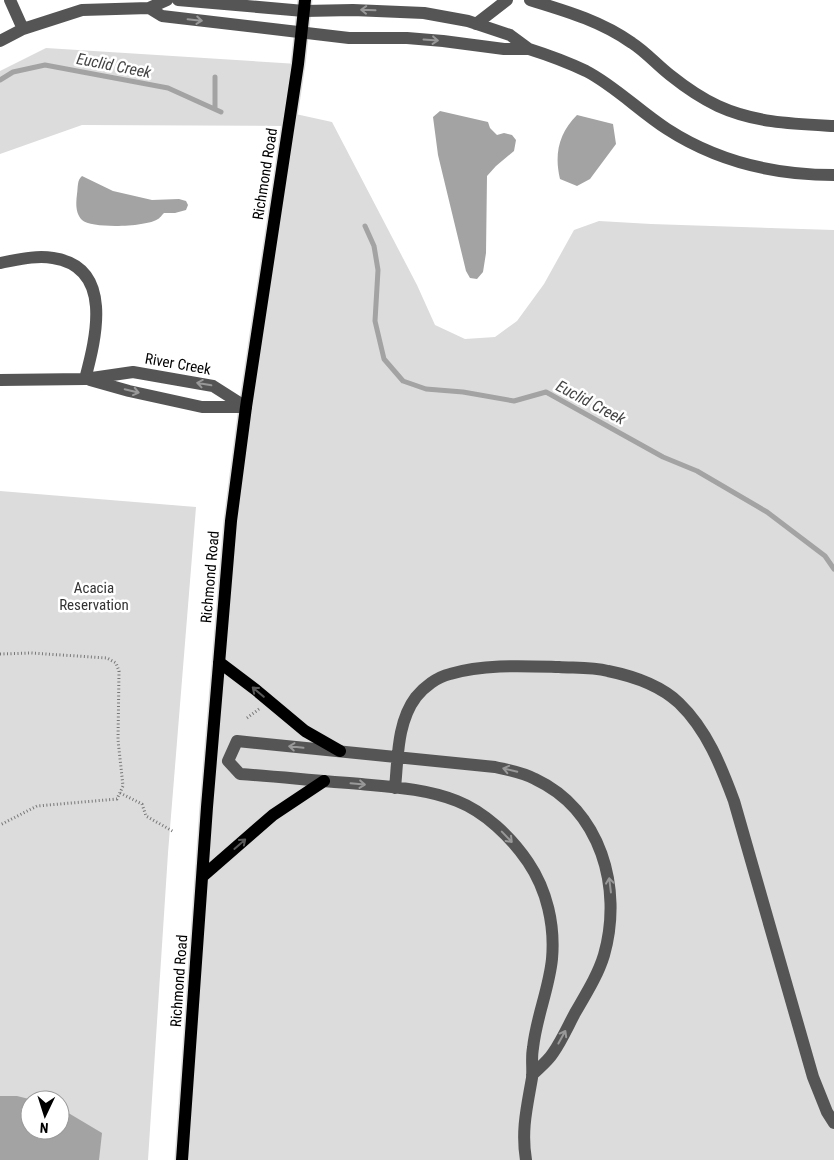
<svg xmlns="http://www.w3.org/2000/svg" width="834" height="1160" font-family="'Roboto Condensed',sans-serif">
  <rect width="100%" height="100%" fill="#fff"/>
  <path fill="#dcdcdc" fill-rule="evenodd" d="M 46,48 L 298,64 L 291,113 L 332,122 L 417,285 L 435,325 L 465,339 L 495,337 L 517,321 L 544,284 L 574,230 L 599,221 L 651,224 L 834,230 L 834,1160 L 182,1160 L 231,521 L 288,126 L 82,125 L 0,154 L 0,71 Z
    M 0,491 L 196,507 L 168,853 L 148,1160 L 0,1160 ZM 30,1100 L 60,1100 L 60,1130 L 30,1130 Z"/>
  <path fill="#a3a3a3" d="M 440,111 L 488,122 L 490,128 L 497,135 L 504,133 L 512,135 L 516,140 L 514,151 L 496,166 L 487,176 L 486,253 L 483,272 L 477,279 L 470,278 L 466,271 L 438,155 L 433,117 Z
    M 577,115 L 613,124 L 616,144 L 590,179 L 577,186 L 560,179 C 554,154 559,133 577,115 Z
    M 82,176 L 113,191 L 152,200 L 179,199 L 186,201 L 188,205 L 186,210 L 175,213 L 164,213 C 163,214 159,219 158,219 C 147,227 92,229 82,220 C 75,213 76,202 77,194 C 78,187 77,180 82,176 Z
    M 0,1096 L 17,1096 L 33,1100 L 30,1100 L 30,1130 L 60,1130 L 60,1108 L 102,1133 L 99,1160 L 0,1160 Z"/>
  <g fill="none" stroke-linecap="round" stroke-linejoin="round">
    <path stroke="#a3a3a3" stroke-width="5" d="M 0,80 L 13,72 L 45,65 L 168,88 L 221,112
      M 215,109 L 215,77
      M 365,226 L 374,246 L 378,270 L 375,321 L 384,359 L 403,381 L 426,389 L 463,392 L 514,401 L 546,392 L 663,457 L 697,471 L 767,512 L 825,556 L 834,569"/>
    <defs>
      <path id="major" d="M 219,662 L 256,690 L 305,731 L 340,751
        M 203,876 L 273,815 L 324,781
        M 182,1160 L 207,807 L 231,521 L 246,407 L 298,64 L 305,0"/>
    </defs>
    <use href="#major" stroke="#dbdbdb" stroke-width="15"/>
    <path stroke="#777" stroke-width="3" stroke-dasharray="1 2.5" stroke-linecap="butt" d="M 0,654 L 31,653 L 107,658 L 116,663 L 119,671 L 118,740 L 123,786 L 117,799 L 37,806 L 0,825
      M 247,718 L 259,709
      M 120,793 L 142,804 L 146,816 L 174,832"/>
    <path stroke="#555" stroke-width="12" d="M 10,0 L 23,29
      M 530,0 C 566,11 601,21 632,43 C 646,52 657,65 670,75 C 685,87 701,98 718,106 C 755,123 794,124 834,126
      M 149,8 L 162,16 L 349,38 L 407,38 L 443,41 L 504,49 L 529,49 L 510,35 L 468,21 L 424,13 L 353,10 L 304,11 L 178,0
      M 476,24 L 507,0
      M 0,41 L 23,29 L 82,10 L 149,8 L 167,0
      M 529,49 C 548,55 567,62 586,71 C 615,86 639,111 667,129 C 718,162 773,175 834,175
      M 0,263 C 17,260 35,255 53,258 C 114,267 96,338 85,379
      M 0,380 L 85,379 L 133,372 L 213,386 L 246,407
      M 90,380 L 129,391 L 202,407 L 246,407
      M 395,788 C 398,758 397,722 416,697 C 424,687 437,677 450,674 C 484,664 523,666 559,667 C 575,668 592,667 608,671 C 633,676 660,685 679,703 C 707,730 721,766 734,801 L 813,1077 L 827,1112 L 834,1123
      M 526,1160 C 521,1130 527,1107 532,1078 C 533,1068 531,1058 533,1048 C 536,1018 549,989 552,959 C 555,925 547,890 528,862 C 511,837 485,812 457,801 C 427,789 393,787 361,784 C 320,781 280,777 240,774 L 228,761 L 237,741 L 495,767 C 508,770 522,772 535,779 C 601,810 623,888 604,955 C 598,975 586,994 575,1013 C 568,1026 562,1040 553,1053 C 548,1061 539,1068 532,1075"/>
    <use href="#major" stroke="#000" stroke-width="12"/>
  </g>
  <defs><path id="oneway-shaft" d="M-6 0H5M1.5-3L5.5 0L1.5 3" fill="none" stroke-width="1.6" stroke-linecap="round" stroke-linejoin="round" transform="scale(1.25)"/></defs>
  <g stroke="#999">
    <use href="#oneway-shaft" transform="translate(368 10) rotate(-178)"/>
    <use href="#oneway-shaft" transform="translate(195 20) rotate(6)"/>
    <use href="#oneway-shaft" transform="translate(431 40) rotate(4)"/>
    <use href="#oneway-shaft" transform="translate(204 384) rotate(-170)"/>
    <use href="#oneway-shaft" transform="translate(132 391) rotate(13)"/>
    <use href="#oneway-shaft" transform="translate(296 747) rotate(-174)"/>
    <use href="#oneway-shaft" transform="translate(510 770) rotate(-166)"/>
    <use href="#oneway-shaft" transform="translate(358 784) rotate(5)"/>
    <use href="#oneway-shaft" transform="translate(507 837) rotate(46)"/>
    <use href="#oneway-shaft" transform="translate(610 885) rotate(-97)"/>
    <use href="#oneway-shaft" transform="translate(562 1037) rotate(-61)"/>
  </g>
  <g stroke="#595959">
    <use href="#oneway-shaft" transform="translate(258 692) rotate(-140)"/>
    <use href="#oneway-shaft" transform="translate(240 844) rotate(-41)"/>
  </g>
  <g text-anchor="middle" stroke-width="5" stroke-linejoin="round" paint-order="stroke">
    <g font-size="15" fill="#000" stroke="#fff">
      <text transform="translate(265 174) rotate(-81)" y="5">Richmond Road</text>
      <text transform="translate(178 364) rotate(10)" y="5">River Creek</text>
      <text transform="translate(210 577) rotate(-85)" y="5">Richmond Road</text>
      <text transform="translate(179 981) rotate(-86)" y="5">Richmond Road</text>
    </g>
    <g font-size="15" fill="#333" stroke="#fff">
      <text x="94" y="593">Acacia<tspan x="94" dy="17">Reservation</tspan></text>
    </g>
    <g font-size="16" font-style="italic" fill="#444" stroke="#fff">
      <text transform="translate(114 65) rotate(11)" y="6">Euclid Creek</text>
      <text transform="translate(591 402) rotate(28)" y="6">Euclid Creek</text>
    </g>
  </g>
  <g transform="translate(45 1115) rotate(184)"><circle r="24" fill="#ffffff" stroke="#999999"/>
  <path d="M0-4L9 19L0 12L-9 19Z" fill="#000000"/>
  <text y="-8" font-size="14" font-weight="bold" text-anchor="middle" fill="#000000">N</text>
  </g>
</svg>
